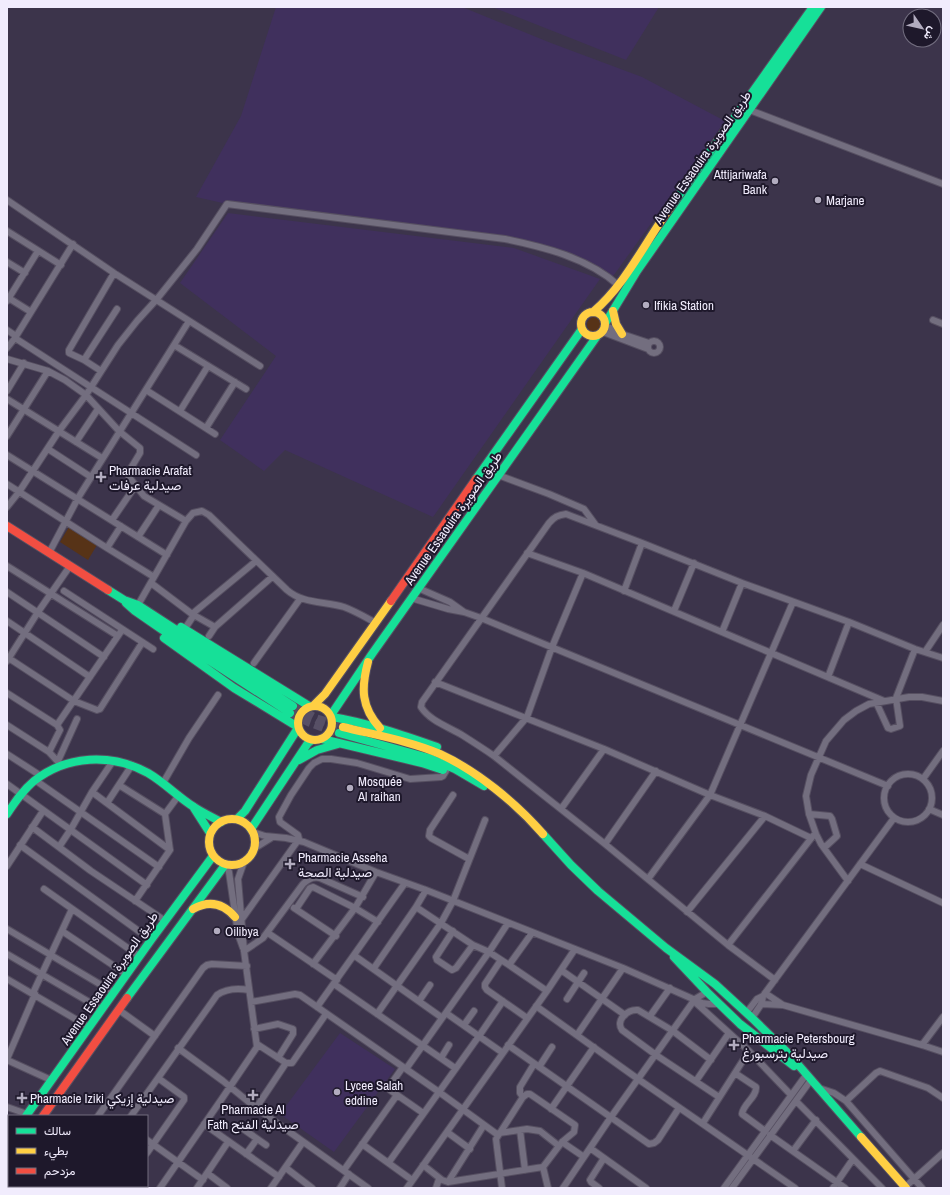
<svg xmlns="http://www.w3.org/2000/svg" width="950" height="1195" font-family="'Archivo Narrow',Vazirmatn,sans-serif">
  <rect width="100%" height="100%" fill="#3c344b"/>
  <path fill="#40305d" d="M 276,7 L 462,7 L 551,43 L 642,77 L 725,121 L 611,279 L 599,271 L 516,241 L 227,204 L 196,197 L 241,116 Z
    M 492,7 L 659,7 L 626,60 Z
    M 228,213 L 514,248 L 600,279 L 433,517 L 285,450 L 264,471 L 220,440 L 276,356 L 180,283 Z
    M 340,1033 L 395,1069 L 334,1152 L 280,1114 Z"/>
  <path fill="#573317" d="M587 325a8 8 0 1 1 16 0a8 8 0 1 1-16 0Z
    M 69,527 L 97,545 L 88,560 L 60,542 Z"/>
  <g fill="none" stroke-linecap="round" stroke-linejoin="round">
    <path stroke="#575066" stroke-width="9" stroke-dasharray="9 4.5" stroke-linecap="butt" d="M 293,706 L 317,719 L 343,727
      M 290,713 L 309,722 L 339,733"/>
    <defs>
      <path id="street" d="M 747,109 L 943,184
        M 7,200 L 114,273 L 260,366
        M 7,231 L 61,265
        M 7,262 L 25,273
        M 7,297 L 31,312
        M 7,301 L 38,251
        M 933,320 L 943,324
        M 606,326 L 622,334 L 649,343
        M 7,330 L 16,336
        M 603,332 L 648,349
        M 15,338 L 196,455
        M648 347a6 6 0 1 1 12 0a6 6 0 1 1-12 0Z
        M 174,345 L 246,389
        M 7,348 L 15,338 L 73,244
        M 7,359 L 48,371 L 65,380 L 86,395 L 119,431 L 140,448 L 140,453 L 128,473 L 129,477 L 144,496 L 186,521
        M 84,360 L 117,309
        M 101,371 L 84,360 L 69,353 L 69,350 L 114,273
        M 146,390 L 215,434
        M 7,391 L 24,363
        M 7,399 L 102,458
        M 180,411 L 208,366
        M 206,428 L 235,382
        M 7,436 L 48,371
        M 76,442 L 98,409
        M 48,449 L 91,477
        M 7,455 L 167,555
        M 498,475 L 549,494 L 584,509 L 595,524
        M 7,484 L 107,548 L 154,577
        M 7,507 L 19,492 L 59,431 L 86,395 L 118,345 L 137,321 L 157,299 L 197,249 L 227,204 L 505,239 C 544,247 588,258 618,285
        M 112,520 L 136,485
        M 138,537 L 159,505
        M 107,548 L 121,526
        M 49,553 L 78,498 L 189,321
        M 527,553 L 583,573 L 884,701
        M 7,566 L 118,636
        M 151,583 L 192,614 L 215,627
        M 418,588 L 450,602 L 464,612
        M 64,591 L 153,649
        M 624,591 L 642,543
        M 7,592 L 104,657
        M 411,598 L 448,609 L 464,612 L 481,618 L 888,786
        M 138,605 L 186,521 L 193,513 L 202,511 L 209,515 L 287,590 C 303,604 324,601 344,607 C 355,611 365,617 376,623
        M 674,611 L 694,563
        M 192,614 L 256,561
        M 7,621 L 90,677
        M 186,627 L 194,615
        M 722,632 L 742,583
        M 209,636 L 215,627 L 272,577
        M 925,652 L 943,625
        M 7,657 L 74,701 L 97,710 L 100,709 L 142,643
        M 7,661 L 38,612 L 70,566
        M 254,663 L 300,599
        M 828,677 L 849,622
        M 435,682 L 604,749 L 710,795 L 765,816 L 811,838
        M 7,693 L 57,725
        M 876,702 L 888,728 L 891,729 L 900,726 L 896,698 L 915,649
        M 7,725 L 49,752 L 61,765
        M 57,725 L 122,630
        M 49,752 L 60,730 L 57,725
        M 7,754 L 41,776
        M 494,756 L 527,717 L 552,647 L 583,573
        M 58,761 L 77,719
        M884 798a24 24 0 1 1 48 0a24 24 0 1 1-48 0Z
        M 923,779 L 943,751
        M 35,780 L 159,867
        M 163,783 L 189,738 L 218,695
        M 7,784 L 147,885
        M 119,785 L 165,814
        M 92,792 L 170,850
        M 453,795 L 430,830 L 429,836 L 431,838 L 469,859
        M 107,803 L 132,765
        M 561,809 L 604,749
        M 929,809 L 943,815
        M 809,814 L 830,816 L 832,819 L 837,836 L 824,848
        M 32,827 L 91,871 L 164,920
        M 253,832 L 265,836 L 286,838 L 304,842 L 376,872 L 426,890 L 623,968 L 702,1003 L 709,1004 L 718,1004
        M 605,844 L 656,771
        M 20,845 L 151,940
        M 59,847 L 71,829 L 92,792 L 113,761
        M 255,848 L 271,838
        M 860,864 L 943,903
        M 227,865 L 229,872 L 238,934 L 243,948
        M 7,866 L 43,811
        M 648,879 L 710,795 L 793,602
        M 848,881 L 821,844 L 816,834 L 809,814 L 806,796 L 811,775 L 826,741 L 844,720 L 856,711 L 869,704 L 909,697 L 922,697 L 943,701
        M 44,889 L 139,956
        M 135,901 L 170,850 L 165,814 L 179,795
        M 416,907 L 473,945 L 489,952 L 509,965 L 547,991
        M 294,908 L 336,936
        M 296,909 L 310,888 L 313,887 L 355,908 L 378,922
        M 687,912 L 765,816
        M 242,919 L 299,839 L 298,835 L 280,822 L 279,817 L 291,795 L 309,768 L 314,763 L 322,759 L 331,759 L 357,763 L 410,779 L 441,777 L 443,776 L 446,771
        M 7,929 L 113,992
        M 62,931 L 126,974
        M 453,931 L 436,957 L 437,960 L 452,970 L 456,968 L 473,945
        M 268,933 L 337,980
        M 728,945 L 813,836
        M 244,951 L 263,938 L 303,884 C 308,879 313,876 320,878 L 363,897
        M 7,954 L 101,1009
        M 355,956 L 441,1017
        M 501,960 L 485,984 L 485,987 L 487,990 L 527,1018
        M 313,964 L 355,908 L 376,872
        M 509,965 L 532,933
        M 374,968 L 416,907 L 426,890
        M 561,970 L 625,1015
        M 7,979 L 89,1027
        M 775,980 L 728,945 L 605,844 L 494,756 C 484,749 473,742 462,735 C 449,727 430,721 421,707 L 422,702 L 549,523 C 554,517 558,515 566,514 L 642,543 L 742,583 L 849,622 L 915,649 L 943,658
        M 334,984 L 455,1068
        M 33,993 L 72,909
        M 765,993 L 783,1005 L 922,1045 L 943,1052
        M 567,999 L 584,973
        M 419,1001 L 430,985
        M 251,1002 L 295,994 L 300,995 L 439,1092 L 498,1135
        M 695,1002 L 749,1051 L 791,1095
        M 761,1004 L 782,1005
        M 536,1006 L 638,1079 L 795,1188
        M 317,1007 L 405,883
        M 119,1010 L 155,1036
        M 747,1012 L 757,999 L 763,996 L 894,818
        M 446,1013 L 503,1053
        M 377,1014 L 441,923 L 453,901 L 485,820
        M 650,1016 L 670,988
        M 752,1018 L 762,1003 L 763,996
        M 464,1025 L 474,1011
        M 254,1029 L 278,1024 L 293,1029 L 293,1034 L 278,1058
        M 577,1035 L 623,968
        M 257,1044 L 286,1063 L 292,1063 L 326,1014
        M 508,1045 L 649,1144 L 654,1143 L 658,1140 L 679,1108
        M 922,1045 L 943,1017
        M 178,1048 L 223,1081 L 256,1108 L 368,1188
        M 441,1058 L 449,1045
        M 7,1059 L 35,994
        M 7,1060 L 51,1080
        M 711,1060 L 673,1031 L 638,1010 C 628,1009 615,1020 622,1030 L 656,1055 L 719,1097
        M 403,1067 L 391,1084 L 390,1090 L 423,1113
        M 539,1067 L 552,1047
        M 406,1069 L 489,952 L 508,923
        M 735,1073 L 756,1087 C 757,1097 743,1104 742,1114 L 765,1131
        M 696,1081 L 729,1033
        M 819,1088 L 834,1093 L 846,1101 L 922,1188
        M 523,1097 L 520,1093 L 520,1087 L 534,1064
        M 796,1101 L 882,1188
        M 846,1101 L 876,1073 L 880,1071 L 928,1088 L 943,1098
        M 7,1107 L 27,1114
        M 256,1108 L 286,1063
        M 551,1109 L 594,1047
        M 98,1116 L 203,968 L 207,965 L 212,964 L 247,966
        M 131,1116 L 217,995 C 227,988 238,988 249,990
        M 703,1123 L 749,1051
        M 204,1124 L 279,1177
        M 239,1126 L 266,1145
        M 520,1130 L 525,1170
        M 447,1132 L 470,1149
        M 499,1133 L 527,1129 L 540,1131 L 559,1146
        M 770,1135 L 845,1188
        M 147,1140 L 203,1180
        M 562,1142 L 584,1157
        M 362,1144 L 412,1180
        M 590,1148 L 646,1188
        M 793,1151 L 816,1120
        M 147,1153 L 184,1100 L 184,1097 L 158,1078
        M 246,1154 L 257,1139
        M 389,1162 L 479,1036 L 503,1001
        M 423,1165 L 442,1180 L 448,1182 L 543,1167 L 548,1188
        M 286,1168 L 312,1188
        M 344,1170 L 397,1095
        M 207,1173 L 227,1188
        M 448,1182 L 484,1125
        M 119,1186 L 123,1186
        M 47,1188 L 48,1186
        M 81,1188 L 82,1186
        M 160,1188 L 221,1100 L 257,1047 L 244,951 L 238,879 L 244,862
        M 197,1188 L 228,1142
        M 271,1188 L 303,1142
        M 340,1188 L 349,1174
        M 407,1188 L 547,991 L 575,949
        M 436,1188 L 439,1179
        M 502,1188 L 496,1139 L 523,1097 L 527,1094 L 530,1094 L 575,1125 L 574,1132 L 562,1142 L 543,1167
        M 563,1188 L 611,1117 L 695,999 L 707,992
        M 599,1188 L 591,1182 L 590,1180 L 604,1158
        M 724,1188 L 806,1075
        M 732,1188 L 811,1080
        M 833,1188 L 853,1159
        M 904,1188 L 943,1153"/>
      <path id="fast" d="M 670,208 L 813,7
        M 606,322 L 637,271 L 821,7
        M 476,479 L 582,329
        M 108,590 L 124,600 L 138,605 L 293,706
        M 126,603 L 135,611 L 161,629 L 290,713
        M 181,627 L 309,706
        M 164,638 L 234,688 L 298,727
        M 331,715 L 372,654 L 597,336
        M 332,717 C 368,723 403,735 437,747
        M 339,733 L 429,758 L 455,769 L 484,786
        M 322,739 L 422,763 L 443,770
        M 299,760 L 317,750 L 338,744
        M 194,808 L 210,833
        M 7,814 C 15,802 23,790 34,781 C 67,755 111,753 148,773 C 165,783 178,797 194,807 C 203,813 212,817 221,822
        M 237,819 L 245,811 L 298,728
        M 251,829 L 308,743 L 312,740
        M 543,834 L 571,865 L 598,891 L 666,948 L 715,984 L 752,1018 L 788,1053 L 861,1137
        M 674,957 L 707,992 L 740,1024 L 794,1066
        M 127,998 L 225,865
        M 26,1116 L 151,940 L 213,856
        M 7,1166 L 9,1163"/>
      <path id="slow" d="M 613,311 L 616,324 L 622,334
        M581 324a12 12 0 1 1 24 0a12 12 0 1 1-24 0Z
        M 593,312 C 626,284 645,242 670,208
        M 368,662 C 361,688 361,707 380,728
        M 314,705 L 325,694 L 391,601
        M298 723a17 17 0 1 1 34 0a17 17 0 1 1-34 0Z
        M 343,727 C 375,735 410,741 440,754 C 477,771 516,803 543,834
        M209 842a23 23 0 1 1 46 0a23 23 0 1 1-46 0Z
        M 193,909 C 209,900 223,903 235,917
        M 861,1137 L 906,1188
        M 7,1140 L 9,1137"/>
      <path id="jam" d="M 7,526 L 108,590
        M 391,601 L 476,479
        M 43,1116 L 127,998"/>
    </defs>
    <use href="#street" stroke="#564f61" stroke-width="8"/>
    <use href="#fast" stroke="#564f61" stroke-width="10"/>
    <use href="#slow" stroke="#564f61" stroke-width="10"/>
    <use href="#jam" stroke="#564f61" stroke-width="10"/>
    <use href="#street" stroke="#736e7f" stroke-width="6"/>
    <use href="#fast" stroke="#16e098" stroke-width="8"/>
    <use href="#slow" stroke="#ffcf43" stroke-width="8"/>
    <use href="#jam" stroke="#f24e42" stroke-width="8"/>
  </g>
  <g fill="#b2acbf" stroke="#1e182b" stroke-width="1.5">
    <circle cx="775" cy="181" r="4"/>
    <circle cx="818" cy="200" r="4"/>
    <circle cx="646" cy="305" r="4"/>
    <path d="M99 471h4v4h4v4h-4v4h-4v-4h-4v-4h4z"/>
    <circle cx="350" cy="788" r="4"/>
    <path d="M288 858h4v4h4v4h-4v4h-4v-4h-4v-4h4z"/>
    <circle cx="217" cy="931" r="4"/>
    <path d="M732 1039h4v4h4v4h-4v4h-4v-4h-4v-4h4z"/>
    <circle cx="337" cy="1092" r="4"/>
    <path d="M251 1089h4v4h4v4h-4v4h-4v-4h-4v-4h4z"/>
    <path d="M20 1092h4v4h4v4h-4v4h-4v-4h-4v-4h4z"/>
  </g>
  <g text-anchor="middle" stroke-width="4" stroke-linejoin="round" paint-order="stroke">
    <g font-size="13" fill="#f1ecfd" stroke="#1e182b">
      <text transform="translate(702 157) rotate(-55)" y="5">Avenue Essaouira طريق الصويرة</text>
      <text transform="translate(453 518) rotate(-55)" y="5">Avenue Essaouira طريق الصويرة</text>
      <text transform="translate(109 978) rotate(-55)" y="5">Avenue Essaouira طريق الصويرة</text>
    </g>
    <g font-size="13" fill="#f1ecfd" stroke="#1e182b" text-anchor="start">
      <text x="767" y="179" text-anchor="end">Attijariwafa<tspan x="767" dy="15">Bank</tspan></text>
      <text x="826" y="205">Marjane</text>
      <text x="654" y="310">Ifikia Station</text>
      <text x="109" y="475">Pharmacie Arafat<tspan x="109" dy="15">صيدلية عرفات</tspan></text>
      <text x="358" y="786">Mosquée<tspan x="358" dy="15">Al raihan</tspan></text>
      <text x="298" y="862">Pharmacie Asseha<tspan x="298" dy="15">صيدلية الصحة</tspan></text>
      <text x="225" y="936">Oilibya</text>
      <text x="742" y="1043">Pharmacie Petersbourg<tspan x="742" dy="15">صيدلية بترسبورغ</tspan></text>
      <text x="345" y="1090">Lycee Salah<tspan x="345" dy="15">eddine</tspan></text>
      <text x="30" y="1103">Pharmacie Iziki صيدلية إزيكي</text>
      <text x="253" y="1114" text-anchor="middle">Pharmacie Al<tspan x="253" dy="15">Fath صيدلية الفتح</tspan></text>
    </g>
  </g>
  <rect width="950" height="1195" fill="none" stroke="#f1ecfd" stroke-width="16"/>
  <rect x="8" y="1115" width="140" height="72" fill="#1e182b" stroke="#726d7f"/>
  <rect x="16" y="1128" width="20" height="6" fill="#16e098" stroke="#726d7f"/>
  <text x="44" y="1135" font-size="12" fill="#f1ecfd">سالك</text>
  <rect x="16" y="1148" width="20" height="6" fill="#ffcf43" stroke="#726d7f"/>
  <text x="44" y="1155" font-size="12" fill="#f1ecfd">بطيء</text>
  <rect x="16" y="1168" width="20" height="6" fill="#f24e42" stroke="#726d7f"/>
  <text x="44" y="1175" font-size="12" fill="#f1ecfd">مزدحم</text>
  <g transform="translate(922 28) rotate(124)"><circle r="19" fill="#1e182b" stroke="#726d7f"/>
  <path d="M0-3L7 15L0 10L-7 15Z" fill="#b2acbf"/>
  <text y="-6" font-size="11" font-weight="bold" text-anchor="middle" fill="#f1ecfd">ش</text>
  </g>
</svg>
